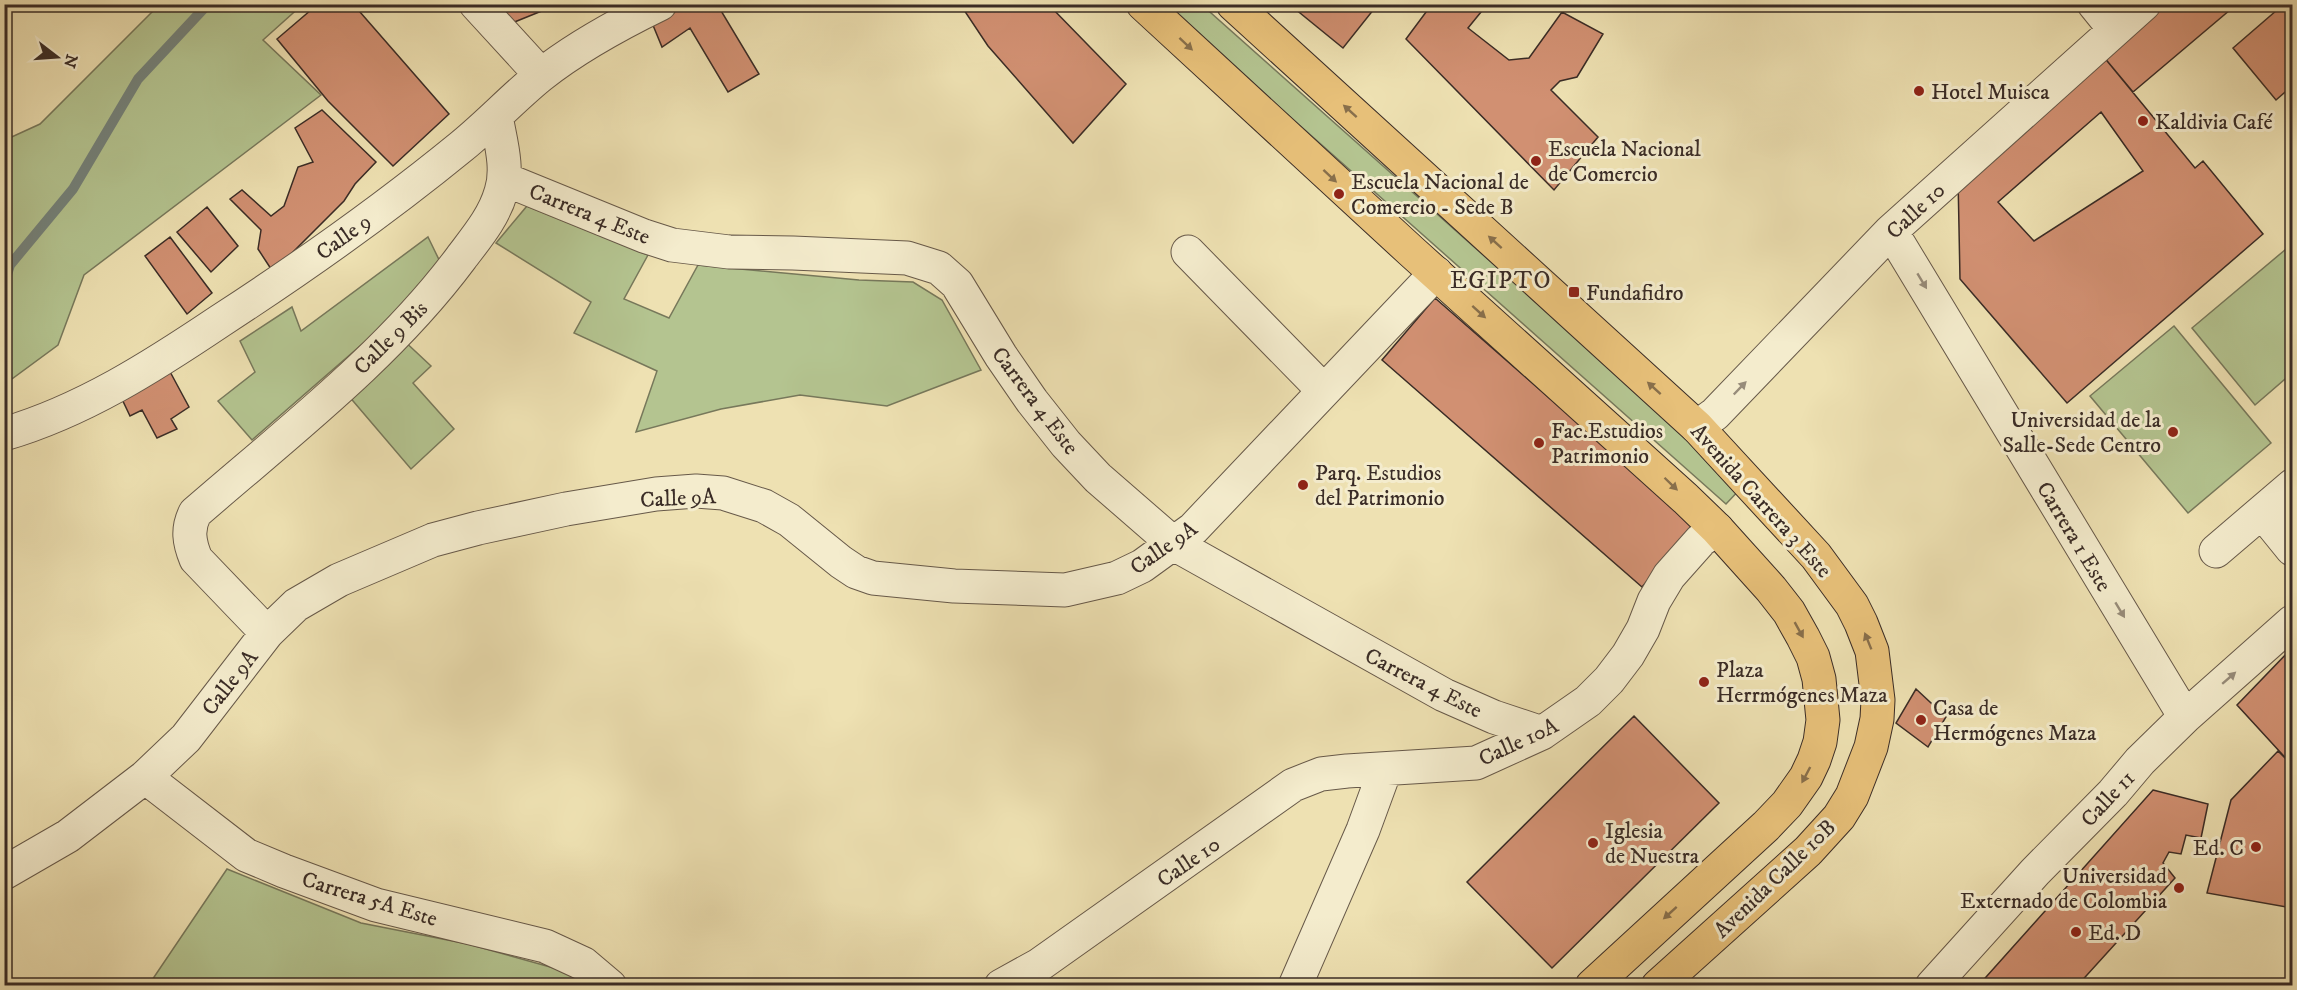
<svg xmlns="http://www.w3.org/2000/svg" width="2297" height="990" font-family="'IM FELL DW Pica',serif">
  <rect width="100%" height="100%" fill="#eee1b2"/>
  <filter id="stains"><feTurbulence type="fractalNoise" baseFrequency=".00333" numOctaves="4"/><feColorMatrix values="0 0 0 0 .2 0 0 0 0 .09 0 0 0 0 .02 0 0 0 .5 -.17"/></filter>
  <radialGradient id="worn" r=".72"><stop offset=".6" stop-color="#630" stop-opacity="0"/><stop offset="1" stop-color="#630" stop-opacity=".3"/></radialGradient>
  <path fill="#b4c490" stroke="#77785b" stroke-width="1.5" d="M 160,4 L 302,5 L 263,40 L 321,95 L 84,275 L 58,345 L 5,384 L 5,140 L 40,124 Z
    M 1164,5 L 1202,5 L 1743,486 L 1726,504 Z
    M 527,206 L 648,255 L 624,299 L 669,318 L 698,265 L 859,280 L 913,282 L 942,300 L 981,370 L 887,406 L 800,395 L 721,409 L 636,432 L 657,371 L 574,333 L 591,302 L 496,243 Z
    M 428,237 L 445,272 L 252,440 L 218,401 L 255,372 L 240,341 L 292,307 L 301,331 Z
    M 2292,244 L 2292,373 L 2255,405 L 2192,328 Z
    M 2174,326 L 2271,443 L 2188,513 L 2090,396 Z
    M 400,337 L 431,366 L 413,383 L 454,429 L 411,469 L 342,388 Z
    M 227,869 L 361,923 L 468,944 L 561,970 L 589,986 L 148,986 Z"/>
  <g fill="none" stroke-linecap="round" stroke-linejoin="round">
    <path stroke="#74827b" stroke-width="10" d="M 4,284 L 10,265 L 73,189 L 138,79 L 208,4"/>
  </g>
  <path fill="#d19072" stroke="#3a2c26" stroke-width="1.5" fill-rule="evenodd" d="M 318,4 L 353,4 L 449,114 L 393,166 L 328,101 L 277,39 Z
    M 489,4 L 559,4 L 507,25 Z
    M 683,4 L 717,4 L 759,74 L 728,92 L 690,28 L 662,47 L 650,18 Z
    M 960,4 L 1048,4 L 1126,84 L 1073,143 L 988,46 Z
    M 1289,4 L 1378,4 L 1343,48 Z
    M 1432,4 L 1473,4 L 1481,12 L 1468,28 L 1509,60 L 1529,58 L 1562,12 L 1603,34 L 1577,77 L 1560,81 L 1551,90 L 1598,137 L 1554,190 L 1406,39 Z
    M 2164,4 L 2237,4 L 2133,92 L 2103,56 Z
    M 2284,4 L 2292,4 L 2292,86 L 2276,100 L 2233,48 Z
    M 2103,56 L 2195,168 L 2203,161 L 2263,234 L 2067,403 L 1960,279 L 1958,177 ZM 2101,112 L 2143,171 L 2034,241 L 1998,202 Z
    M 322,110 L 376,162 L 355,184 L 344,201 L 273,272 L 258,249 L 261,230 L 230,199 L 242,190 L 271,216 L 284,206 L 298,167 L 313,162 L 295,128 Z
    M 207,207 L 238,246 L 211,272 L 177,232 Z
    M 170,237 L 212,293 L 187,314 L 145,256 Z
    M 1435,298 L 1695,525 L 1642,587 L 1382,360 Z
    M 168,368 L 189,407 L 171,419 L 177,429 L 157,438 L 142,410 L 130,416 L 121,397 Z
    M 2292,648 L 2292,765 L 2237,705 Z
    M 1916,689 L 1946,717 L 1928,747 L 1896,723 Z
    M 1634,716 L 1719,803 L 1552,968 L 1467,882 Z
    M 2278,751 L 2292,765 L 2292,908 L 2207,893 L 2231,800 Z
    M 2153,790 L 2208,804 L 2201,838 L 2186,835 L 2181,854 L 2169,852 L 2163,863 L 2175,878 L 2077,986 L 1978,986 Z"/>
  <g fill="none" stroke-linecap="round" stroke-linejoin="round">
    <defs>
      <path id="minor" d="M 476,4 L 541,75
        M 2094,4 L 2115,30
        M 504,179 L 644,236 L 672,245 L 729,252 L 793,253 L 907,258 L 939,268 L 957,284 L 1001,356 L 1032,401 L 1066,444 L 1098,478 L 1174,544 L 1444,695 L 1494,717 L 1542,733
        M 1891,231 L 2185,717
        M 1188,252 L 1324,391
        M 1697,427 L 1715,414 L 1891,231 L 2144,4
        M 4,434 C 83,411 153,366 220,321 C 303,267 385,209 462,146 C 489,124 513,98 540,76 C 575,48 619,24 660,4
        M 2262,512 L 2292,549
        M 2216,551 L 2292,486
        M 267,633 L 196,559 C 189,542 187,529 195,513 C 287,433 388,356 461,258 C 476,238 494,217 501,192 C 509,168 500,140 496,116
        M 145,777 L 246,855 L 284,871 L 376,905 L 545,946 L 584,964 L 610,986
        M 4,873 L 68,836 L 145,777 L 186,738 L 267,633 L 296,605 L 339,580 L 433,540 L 478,528 L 566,509 L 656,494 L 696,491 L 723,493 L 764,506 L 789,520 L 841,562 L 856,572 L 873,578 L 954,586 L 1065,590 L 1117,578 L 1142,566 L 1193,529 L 1436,273
        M 1001,986 L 1039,965 L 1293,785 L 1321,774 L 1347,771 L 1476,763 L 1542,733 L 1588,701 L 1609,680 L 1628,655 L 1643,629 L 1654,601 L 1669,576 L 1701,540 L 1717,529
        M 1295,986 L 1363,830 L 1385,770
        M 1932,986 L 2035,872 L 2113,793 L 2140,761 L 2185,717 L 2292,622"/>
      <path id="major" d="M 1143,4 L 1411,251 L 1686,499 L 1717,529 L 1771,589 L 1789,612 L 1803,637 L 1813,657 L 1819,679 L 1823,720 L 1820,742 L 1814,760 L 1806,777 L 1787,804 L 1766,826 L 1592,986
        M 1233,4 L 1697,427 L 1816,556 L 1852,605 L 1861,623 L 1872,651 L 1878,700 L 1877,719 L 1871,747 L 1852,796 L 1839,817 L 1808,851 L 1658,986"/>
    </defs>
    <use href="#minor" stroke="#675949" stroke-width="35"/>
    <use href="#major" stroke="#3a2c26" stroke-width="35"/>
    <use href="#minor" stroke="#f4eccd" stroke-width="33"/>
    <use href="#major" stroke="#e7c079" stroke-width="33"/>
  </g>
  <defs><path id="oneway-solid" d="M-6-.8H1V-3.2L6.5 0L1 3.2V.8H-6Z" transform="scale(1.5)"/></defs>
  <g fill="#886f4b">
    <use href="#oneway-solid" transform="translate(1186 44) rotate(43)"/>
    <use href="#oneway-solid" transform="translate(1350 111) rotate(-138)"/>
    <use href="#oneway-solid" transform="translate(1330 176) rotate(43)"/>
    <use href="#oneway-solid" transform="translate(1495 242) rotate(-138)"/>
    <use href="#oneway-solid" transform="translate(1479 312) rotate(42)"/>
    <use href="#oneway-solid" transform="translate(1654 388) rotate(-138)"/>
    <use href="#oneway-solid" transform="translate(1671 484) rotate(44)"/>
    <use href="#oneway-solid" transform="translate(1799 630) rotate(61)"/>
    <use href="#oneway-solid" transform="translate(1868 641) rotate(-112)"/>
    <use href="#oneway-solid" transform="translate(1806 775) rotate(118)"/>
    <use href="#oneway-solid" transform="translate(1670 913) rotate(138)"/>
  </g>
  <g fill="#978c7a">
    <use href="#oneway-solid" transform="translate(1922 281) rotate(59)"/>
    <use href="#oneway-solid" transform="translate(1740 388) rotate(-46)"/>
    <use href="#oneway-solid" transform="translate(2120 610) rotate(59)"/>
    <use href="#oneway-solid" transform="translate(2229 678) rotate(-41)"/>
  </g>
  <g fill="#8f2418" stroke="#f4eccd" stroke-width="2">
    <circle cx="1919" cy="91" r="6"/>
    <circle cx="2143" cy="121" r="6"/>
    <circle cx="1536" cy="161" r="6"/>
    <circle cx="1339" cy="194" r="6"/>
    <rect x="1568" y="286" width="12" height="12" rx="3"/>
    <circle cx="2173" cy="432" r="6"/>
    <circle cx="1539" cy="443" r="6"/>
    <circle cx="1303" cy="485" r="6"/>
    <circle cx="1704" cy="682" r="6"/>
    <circle cx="1921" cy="720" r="6"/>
    <circle cx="1593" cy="843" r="6"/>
    <circle cx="2256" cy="847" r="6"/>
    <circle cx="2179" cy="888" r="6"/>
    <circle cx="2076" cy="932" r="6"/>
  </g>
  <g text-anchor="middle" stroke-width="6" stroke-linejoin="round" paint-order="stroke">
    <g font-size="22" fill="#3a2c26" stroke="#f4eccd" text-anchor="start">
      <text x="1931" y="99">Hotel Muisca</text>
      <text x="2155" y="129">Kaldivia Café</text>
      <text x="1548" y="156">Escuela Nacional<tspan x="1548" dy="25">de Comercio</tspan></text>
      <text x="1351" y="189">Escuela Nacional de<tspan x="1351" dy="25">Comercio - Sede B</tspan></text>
      <text x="1586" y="300">Fundafidro</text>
      <text x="2161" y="427" text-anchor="end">Universidad de la<tspan x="2161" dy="25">Salle-Sede Centro</tspan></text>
      <text x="1551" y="438">Fac.Estudios<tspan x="1551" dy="25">Patrimonio</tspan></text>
      <text x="1315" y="480">Parq. Estudios<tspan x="1315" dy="25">del Patrimonio</tspan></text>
      <text x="1716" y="677">Plaza<tspan x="1716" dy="25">Herrmógenes Maza</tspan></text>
      <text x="1933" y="715">Casa de<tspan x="1933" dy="25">Hermógenes Maza</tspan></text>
      <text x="1605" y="838">Iglesia<tspan x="1605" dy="25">de Nuestra</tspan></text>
      <text x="2244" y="855" text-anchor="end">Ed. C</text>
      <text x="2167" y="883" text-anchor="end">Universidad<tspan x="2167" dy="25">Externado de Colombia</tspan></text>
      <text x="2088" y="940">Ed. D</text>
    </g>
    <g font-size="22" fill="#3a2c26" stroke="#f4eccd">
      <text transform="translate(1915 210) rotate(-43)" y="8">Calle 10</text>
      <text transform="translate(590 213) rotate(22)" y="8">Carrera 4 Este</text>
      <text transform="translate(343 236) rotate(-36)" y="8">Calle 9</text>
      <text transform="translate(390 337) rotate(-45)" y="8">Calle 9 Bis</text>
      <text transform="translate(1036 400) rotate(53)" y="8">Carrera 4 Este</text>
      <text transform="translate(678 497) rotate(-3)" y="8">Calle 9A</text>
      <text transform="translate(1762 500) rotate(48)" y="8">Avenida Carrera 3 Este</text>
      <text transform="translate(2075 536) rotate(59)" y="8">Carrera 1 Este</text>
      <text transform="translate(1163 547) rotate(-35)" y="8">Calle 9A</text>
      <text transform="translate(229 682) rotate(-52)" y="8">Calle 9A</text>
      <text transform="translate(1424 682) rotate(27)" y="8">Carrera 4 Este</text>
      <text transform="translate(1518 741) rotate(-25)" y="8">Calle 10A</text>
      <text transform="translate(2107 798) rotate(-47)" y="8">Calle 11</text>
      <text transform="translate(1188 861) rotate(-35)" y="8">Calle 10</text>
      <text transform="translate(1774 878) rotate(-44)" y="8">Avenida Calle 10B</text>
      <text transform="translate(370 898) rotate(17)" y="8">Carrera 5A Este</text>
    </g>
    <g font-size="24" letter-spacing="1.5" fill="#3a2c26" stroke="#f4eccd">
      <text x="1501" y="288">EGIPTO</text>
    </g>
  </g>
  <rect width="2297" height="990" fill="none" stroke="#eee1b2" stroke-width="24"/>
  <rect x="6" y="6" width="2285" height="978" fill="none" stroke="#3a2c26" stroke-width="3"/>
  <rect x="12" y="12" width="2273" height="966" fill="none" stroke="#3a2c26" stroke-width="1.5"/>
  <g transform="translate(57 57) rotate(107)" stroke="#f4eccd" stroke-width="4.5" paint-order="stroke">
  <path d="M0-4.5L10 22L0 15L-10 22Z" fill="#3a2c26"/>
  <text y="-9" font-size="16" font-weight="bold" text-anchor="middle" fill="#3a2c26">N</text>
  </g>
  <rect width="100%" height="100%" filter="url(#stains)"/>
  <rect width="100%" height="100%" fill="url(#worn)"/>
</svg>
